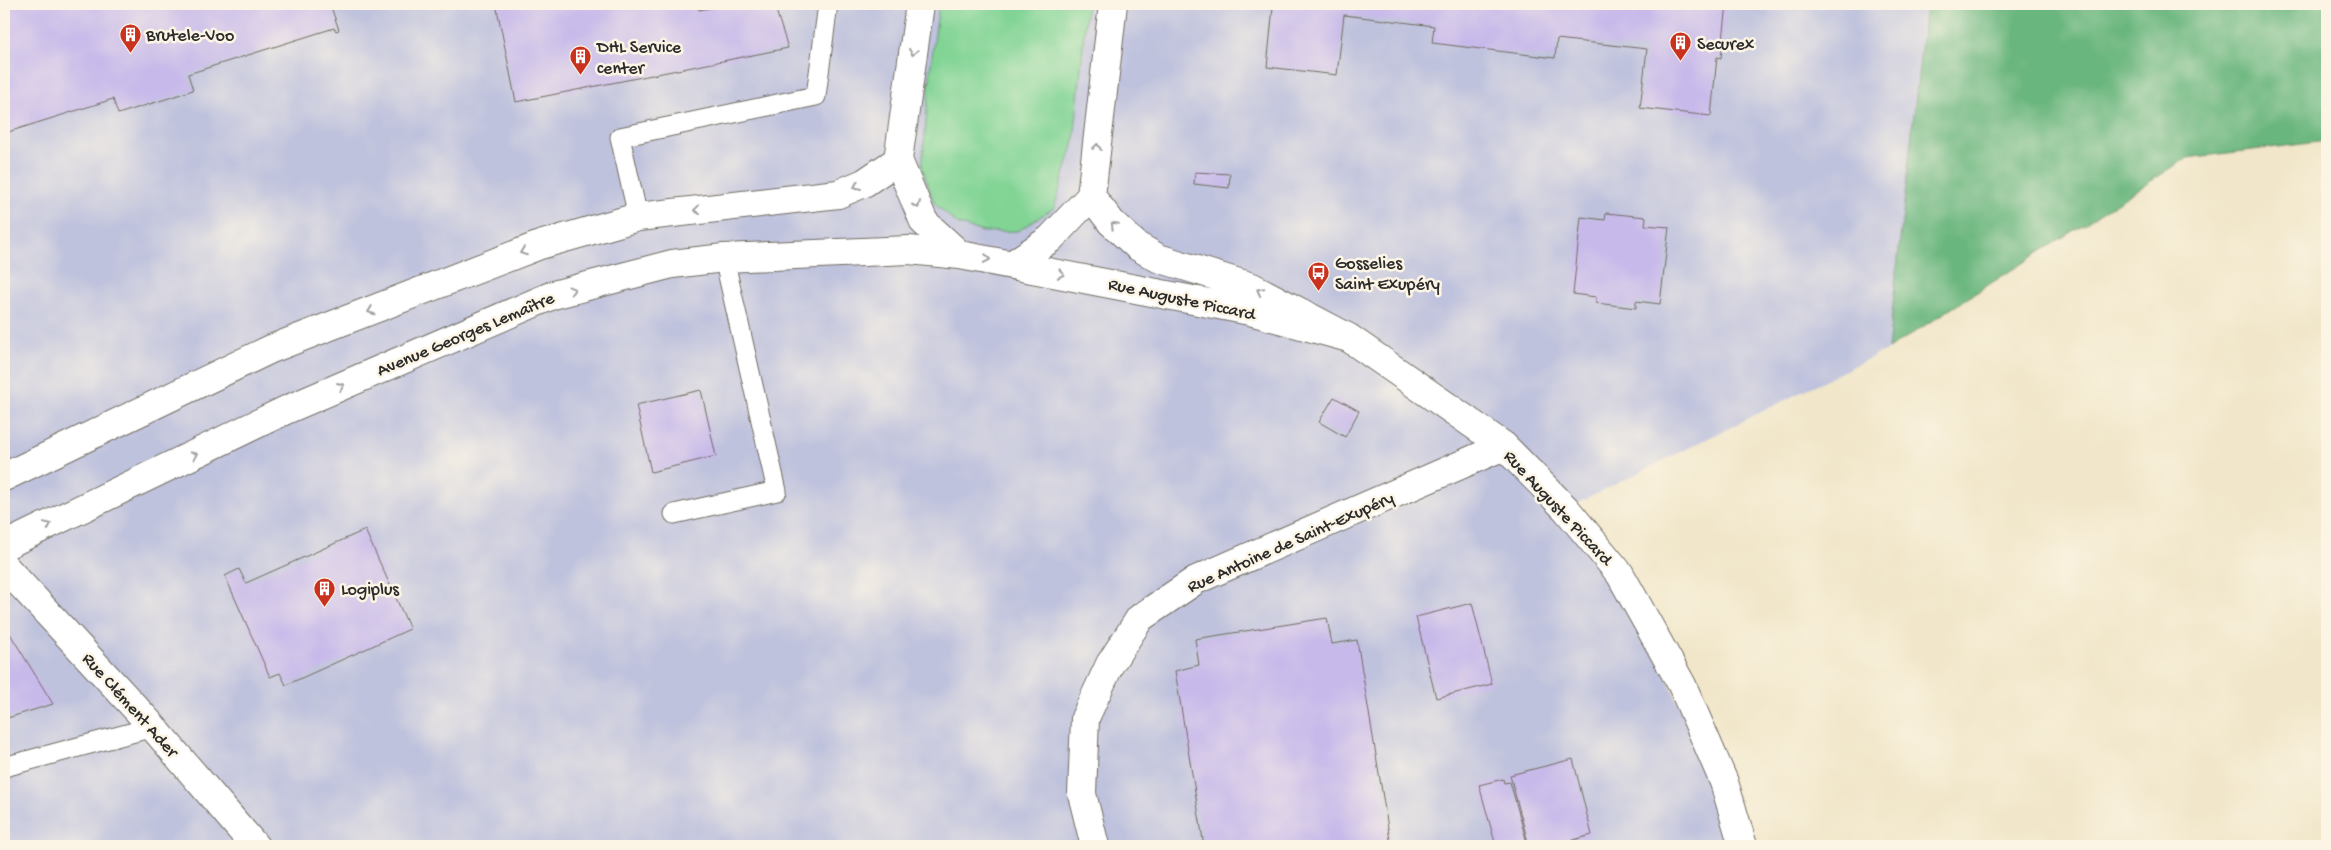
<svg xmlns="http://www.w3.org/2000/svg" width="2331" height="850" font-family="'Gochi Hand',sans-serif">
  <rect width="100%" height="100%" fill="#fcf5e5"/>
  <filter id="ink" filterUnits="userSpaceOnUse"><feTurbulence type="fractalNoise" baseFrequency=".02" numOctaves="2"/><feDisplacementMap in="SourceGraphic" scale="10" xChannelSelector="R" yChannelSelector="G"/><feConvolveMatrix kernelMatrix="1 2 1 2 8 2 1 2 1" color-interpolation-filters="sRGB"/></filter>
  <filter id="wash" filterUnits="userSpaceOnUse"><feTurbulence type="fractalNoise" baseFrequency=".0096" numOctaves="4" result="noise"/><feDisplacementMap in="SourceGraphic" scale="20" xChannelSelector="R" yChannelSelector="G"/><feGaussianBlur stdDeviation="1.12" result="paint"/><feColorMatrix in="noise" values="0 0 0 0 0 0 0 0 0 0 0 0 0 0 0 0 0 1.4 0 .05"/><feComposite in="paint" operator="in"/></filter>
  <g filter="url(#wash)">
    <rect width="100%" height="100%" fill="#f1e6c9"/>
    <path fill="#bfc2dd" d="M 4,4 L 1926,4 L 1888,349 L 1566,509 L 1620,574 L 1743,846 L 4,846 Z"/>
    <path fill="#82d495" stroke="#568060" d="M 939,4 L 1087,4 L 1074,142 L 1054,208 L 1018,231 L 983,232 L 957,224 L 934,203 L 922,167 L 931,64 Z"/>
    <path fill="#69b67e" stroke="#4a7054" d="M 1926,4 L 2327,4 L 2327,141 L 2187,158 L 1888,349 Z"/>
    <g id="blocks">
      <path fill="#c7b9ea" d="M 4,4 L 330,4 L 339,30 L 336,31 L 334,28 L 188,74 L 193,90 L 169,98 L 118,114 L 113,99 L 5,133 L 6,136 L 4,136 Z
        M 496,4 L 698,4 L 699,10 L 732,4 L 774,4 L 788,48 L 516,102 Z
        M 1269,4 L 1727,4 L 1721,58 L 1717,57 L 1711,116 L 1640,108 L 1647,49 L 1557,39 L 1555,58 L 1432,43 L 1434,26 L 1344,15 L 1337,75 L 1267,67 L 1273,7 L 1269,7 Z
        M 1195,172 L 1230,174 L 1229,188 L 1194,184 Z
        M 1606,213 L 1646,217 L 1645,225 L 1669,227 L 1660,304 L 1636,301 L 1636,308 L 1596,303 L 1596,297 L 1573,294 L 1581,217 L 1605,220 Z
        M 701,390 L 716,456 L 651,472 L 636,405 Z
        M 1334,397 L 1359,411 L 1345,437 L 1319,422 Z
        M 365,530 L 410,629 L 286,685 L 280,673 L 270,677 L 225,576 L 239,569 L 246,583 Z
        M 1472,603 L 1492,684 L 1436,698 L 1416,617 Z
        M 1327,618 L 1332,644 L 1357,640 L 1391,846 L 1204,846 L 1175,671 L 1199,665 L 1195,639 Z
        M 4,624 L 53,704 L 4,719 Z
        M 1573,759 L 1592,835 L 1551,846 L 1529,846 L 1510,775 Z
        M 1503,779 L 1504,783 L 1510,782 L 1528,846 L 1496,846 L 1479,785 Z"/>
    </g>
  </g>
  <g filter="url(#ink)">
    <use href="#blocks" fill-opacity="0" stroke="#706c62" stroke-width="1"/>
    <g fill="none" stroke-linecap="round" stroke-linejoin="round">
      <defs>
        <path id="service" d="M 638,217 L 620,137 L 816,96 L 828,4
          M 674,514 L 777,491 L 724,258
          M 4,767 L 153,727"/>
        <path id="minor" d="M 920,4 L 898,160 L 924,222 L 960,255
          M 1091,196 L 1111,222 L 1137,246 L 1158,258 L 1252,287 L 1349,338 L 1504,446 L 1566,509 L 1620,574 L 1682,685 L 1724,782 L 1743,846
          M 1013,264 L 1050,239 L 1091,196 L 1113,4
          M 4,477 L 271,349 L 540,245 L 638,217 L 838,194 L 864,183 L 898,160
          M 4,546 L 286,410 L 553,295 L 672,264 L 724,258 L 909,250 L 960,255 L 1250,311 L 1349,338
          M 4,566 L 153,727 L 255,846
          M 1095,846 L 1082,794 L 1085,718 L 1110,664 L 1140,618 L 1196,580 L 1504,446"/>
      </defs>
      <use href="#service" stroke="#706c62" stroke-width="21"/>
      <use href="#minor" stroke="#706c62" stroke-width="30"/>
      <use href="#service" stroke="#fff" stroke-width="19"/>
      <use href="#minor" stroke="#fff" stroke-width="28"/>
    </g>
    <defs><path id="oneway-chevron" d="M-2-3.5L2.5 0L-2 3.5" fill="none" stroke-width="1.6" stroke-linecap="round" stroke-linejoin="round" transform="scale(1.25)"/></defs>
    <g stroke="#a0a0a0">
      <use href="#oneway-chevron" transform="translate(913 52) rotate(98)"/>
      <use href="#oneway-chevron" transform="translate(1097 147) rotate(-84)"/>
      <use href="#oneway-chevron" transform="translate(857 186) rotate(157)"/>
      <use href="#oneway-chevron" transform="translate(917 205) rotate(66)"/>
      <use href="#oneway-chevron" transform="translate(697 210) rotate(173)"/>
      <use href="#oneway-chevron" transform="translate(1114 225) rotate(-134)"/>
      <use href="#oneway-chevron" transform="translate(523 252) rotate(159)"/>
      <use href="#oneway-chevron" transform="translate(987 259) rotate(10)"/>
      <use href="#oneway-chevron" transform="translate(1061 274) rotate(11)"/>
      <use href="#oneway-chevron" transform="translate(572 290) rotate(-15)"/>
      <use href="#oneway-chevron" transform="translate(1260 291) rotate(-152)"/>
      <use href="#oneway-chevron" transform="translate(371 311) rotate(159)"/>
      <use href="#oneway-chevron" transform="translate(341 386) rotate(-23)"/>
      <use href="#oneway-chevron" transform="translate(194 455) rotate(-26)"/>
      <use href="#oneway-chevron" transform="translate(48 525) rotate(-26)"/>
    </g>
  </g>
  <defs>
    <symbol id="building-pin" viewBox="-11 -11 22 30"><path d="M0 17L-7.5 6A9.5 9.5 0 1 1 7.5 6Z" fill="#c8321e" stroke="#fcf5e5"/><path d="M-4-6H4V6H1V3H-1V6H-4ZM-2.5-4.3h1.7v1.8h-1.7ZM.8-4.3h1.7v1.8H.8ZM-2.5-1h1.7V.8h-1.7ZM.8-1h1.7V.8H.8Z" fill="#fff"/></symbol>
    <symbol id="bus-pin" viewBox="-11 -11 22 30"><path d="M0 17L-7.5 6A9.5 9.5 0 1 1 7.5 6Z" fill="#c8321e" stroke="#fcf5e5"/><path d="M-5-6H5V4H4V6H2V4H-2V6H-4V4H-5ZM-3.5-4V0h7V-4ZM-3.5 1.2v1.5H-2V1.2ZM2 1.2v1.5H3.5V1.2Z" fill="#fff"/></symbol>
  </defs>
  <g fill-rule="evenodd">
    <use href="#building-pin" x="118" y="22" width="25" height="34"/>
    <use href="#building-pin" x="1668" y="30" width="25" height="34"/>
    <use href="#building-pin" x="568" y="44" width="25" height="34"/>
    <use href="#bus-pin" x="1306" y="260" width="25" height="34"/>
    <use href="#building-pin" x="312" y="576" width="25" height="34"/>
  </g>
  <g text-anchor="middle" stroke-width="5" stroke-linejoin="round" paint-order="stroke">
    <g font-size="18" fill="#2b2b2b" stroke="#fcf5e5" text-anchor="start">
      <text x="146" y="40">Brutele-Voo</text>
      <text x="1697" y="49">Securex</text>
      <text x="597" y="52">DHL Service<tspan x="597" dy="21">center</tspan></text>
      <text x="1335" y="268">Gosselies<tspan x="1335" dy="21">Saint Exupéry</tspan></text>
      <text x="341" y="594">Logiplus</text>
    </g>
    <g font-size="18" fill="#2b2b2b" stroke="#fcf5e5">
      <text transform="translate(1182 298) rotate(12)" y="6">Rue Auguste Piccard</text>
      <text transform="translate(465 333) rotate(-23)" y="6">Avenue Georges Lemaître</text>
      <text transform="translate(1559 507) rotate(47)" y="6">Rue Auguste Piccard</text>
      <text transform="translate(1290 541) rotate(-24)" y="6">Rue Antoine de Saint-Exupéry</text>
      <text transform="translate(131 704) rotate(48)" y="6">Rue Clément Ader</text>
    </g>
  </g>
  <rect width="2331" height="850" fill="none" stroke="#fcf5e5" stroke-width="20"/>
</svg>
